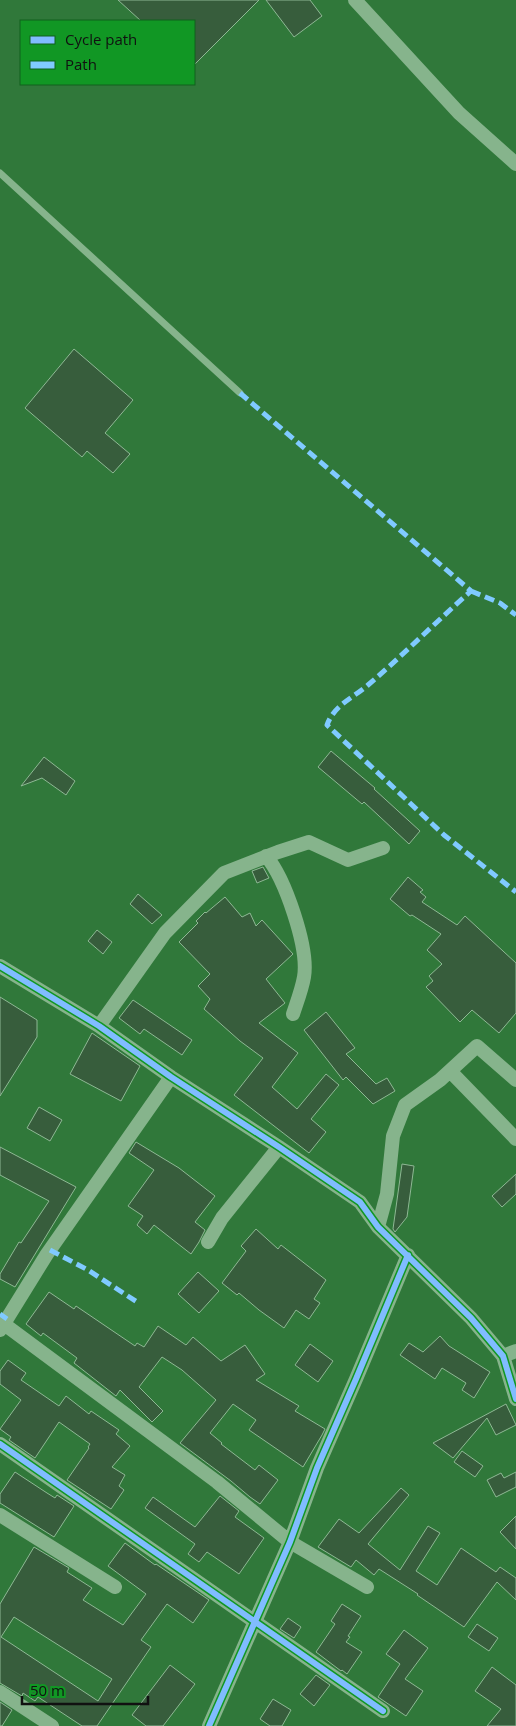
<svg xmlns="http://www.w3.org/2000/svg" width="516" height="1726" font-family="'Open Sans',sans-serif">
  <rect width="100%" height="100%" fill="#30783a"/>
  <path fill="#375d3c" stroke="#8eb894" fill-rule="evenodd" d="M 118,0 L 259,0 L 194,65 L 194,21 L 141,21 Z
    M 266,0 L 310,0 L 322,16 L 294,37 Z
    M 74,349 L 133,400 L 105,433 L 130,454 L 113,473 L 87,451 L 82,457 L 25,408 Z
    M 331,751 L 375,788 L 374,789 L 420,831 L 409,844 L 364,802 L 362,804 L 318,767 Z
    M 44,757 L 75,781 L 66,795 L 42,778 L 21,786 Z
    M 263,867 L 269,878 L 257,883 L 252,871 Z
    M 408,877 L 423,890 L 420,892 L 426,897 L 422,902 L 457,925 L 465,916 L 516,963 L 516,1013 L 499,1033 L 472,1010 L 460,1022 L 426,987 L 433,981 L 429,976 L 442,964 L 427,950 L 441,934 L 412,915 L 410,916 L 390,899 Z
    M 138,894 L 162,915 L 152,924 L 130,904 Z
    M 225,897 L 242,917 L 250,913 L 256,926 L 262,920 L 293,954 L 266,979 L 285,1003 L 259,1023 L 298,1053 L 272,1087 L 297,1109 L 326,1074 L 339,1085 L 311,1119 L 326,1132 L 309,1153 L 234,1095 L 263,1058 L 240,1041 L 204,1009 L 210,999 L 198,986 L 210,974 L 179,942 L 198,923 L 196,921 L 205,912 L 206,913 Z
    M 97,930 L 112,942 L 103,954 L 88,941 Z
    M 0,997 L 37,1020 L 37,1037 L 0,1096 Z
    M 133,1000 L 192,1040 L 182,1055 L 144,1029 L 140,1034 L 119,1018 Z
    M 326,1012 L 355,1048 L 346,1054 L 376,1084 L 387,1078 L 395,1091 L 373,1104 L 346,1077 L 343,1080 L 304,1030 Z
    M 92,1033 L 140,1066 L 121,1101 L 70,1074 Z
    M 39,1107 L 62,1120 L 50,1141 L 27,1128 Z
    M 136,1142 L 179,1168 L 215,1196 L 195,1222 L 205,1230 L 199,1242 L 191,1254 L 154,1225 L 147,1234 L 137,1225 L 143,1216 L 128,1206 L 154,1170 L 129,1153 Z
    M 0,1147 L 76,1187 L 15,1287 L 0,1279 L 0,1274 L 19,1242 L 21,1243 L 49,1201 L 0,1175 Z
    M 402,1164 L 414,1166 L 407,1217 L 395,1232 L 393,1229 Z
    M 516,1174 L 516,1194 L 502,1207 L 492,1196 Z
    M 256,1229 L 278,1249 L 281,1245 L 326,1280 L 314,1299 L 320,1303 L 309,1319 L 296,1310 L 284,1328 L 259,1310 L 239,1293 L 237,1295 L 222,1283 L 246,1251 L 241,1246 Z
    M 198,1272 L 219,1291 L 199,1313 L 178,1294 Z
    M 49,1292 L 74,1309 L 76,1306 L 135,1346 L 137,1343 L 144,1347 L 158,1326 L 186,1345 L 193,1337 L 221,1361 L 245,1345 L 265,1374 L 256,1380 L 299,1406 L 295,1411 L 325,1429 L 322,1435 L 303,1467 L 249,1430 L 256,1420 L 233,1404 L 210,1433 L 222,1443 L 221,1444 L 255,1470 L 259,1465 L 278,1480 L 260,1504 L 250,1497 L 231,1481 L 180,1443 L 216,1400 L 182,1370 L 162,1357 L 139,1387 L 163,1411 L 152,1422 L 120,1390 L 116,1396 L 74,1363 L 77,1358 L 43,1333 L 41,1336 L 26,1324 Z
    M 440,1336 L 449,1346 L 490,1372 L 474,1398 L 462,1390 L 466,1383 L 442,1368 L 435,1379 L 400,1355 L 409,1343 L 423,1352 Z
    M 310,1344 L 333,1361 L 318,1382 L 295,1365 Z
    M 8,1360 L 26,1373 L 21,1380 L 59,1406 L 66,1396 L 89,1414 L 91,1411 L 119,1430 L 116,1434 L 130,1446 L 112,1467 L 125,1475 L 119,1486 L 124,1490 L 111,1509 L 67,1480 L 89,1448 L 88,1447 L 90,1444 L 59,1422 L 35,1458 L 9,1440 L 11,1437 L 0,1429 L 21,1400 L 0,1384 L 0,1371 Z
    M 506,1404 L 516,1425 L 496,1435 L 487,1418 L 453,1458 L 433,1443 Z
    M 462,1451 L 483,1466 L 475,1477 L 454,1462 Z
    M 15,1472 L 47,1493 L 55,1498 L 57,1495 L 74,1506 L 54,1537 L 0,1503 L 0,1494 Z
    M 516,1472 L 516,1487 L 496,1497 L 487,1480 L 501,1473 L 504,1478 Z
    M 401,1488 L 409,1495 L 368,1544 L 400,1570 L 428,1526 L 440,1533 L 416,1571 L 437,1585 L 461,1548 L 496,1572 L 500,1567 L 516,1578 L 516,1600 L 497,1582 L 464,1627 L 417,1595 L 418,1594 L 379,1569 L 374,1575 L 356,1560 L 351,1567 L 318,1547 L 339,1519 L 359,1533 Z
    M 220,1496 L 239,1511 L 235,1517 L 264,1538 L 239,1574 L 207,1552 L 199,1562 L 188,1554 L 195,1544 L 145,1508 L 153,1497 L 195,1527 Z
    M 516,1516 L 516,1549 L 500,1532 Z
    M 125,1543 L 155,1565 L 156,1564 L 209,1600 L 193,1623 L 167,1604 L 141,1640 L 151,1647 L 97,1726 L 82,1726 L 38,1697 L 35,1701 L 23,1693 L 22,1696 L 0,1683 L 0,1604 L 34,1547 L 69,1568 L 67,1572 L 92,1588 L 83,1600 L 123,1625 L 146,1594 L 108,1566 ZM 14,1617 L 112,1679 L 98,1701 L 1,1637 Z
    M 342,1604 L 361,1616 L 348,1636 L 350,1637 L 346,1642 L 362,1652 L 347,1674 L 342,1670 L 341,1671 L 316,1652 L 335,1624 L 331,1621 Z
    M 288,1618 L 301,1627 L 294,1638 L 280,1629 Z
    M 477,1624 L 498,1638 L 489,1651 L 468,1637 Z
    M 404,1630 L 428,1648 L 405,1679 L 423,1691 L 406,1716 L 378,1697 L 400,1664 L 386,1654 Z
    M 170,1665 L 195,1684 L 163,1726 L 146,1726 L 132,1715 Z
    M 492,1667 L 516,1685 L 516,1726 L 487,1726 L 501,1709 L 475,1691 Z
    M 316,1675 L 330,1685 L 314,1706 L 300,1694 Z
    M 273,1699 L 291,1710 L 282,1726 L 270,1726 L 260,1719 Z
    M 0,1702 L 12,1710 L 2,1726 L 0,1726 Z"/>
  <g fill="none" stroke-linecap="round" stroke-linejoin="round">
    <path stroke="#86b48c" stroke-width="7" d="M 0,173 L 240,393"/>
    <path stroke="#86b48c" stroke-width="14" d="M 355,0 L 459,113 L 516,164
      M 266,856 C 285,878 309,948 304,977 C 302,989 297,1002 293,1014
      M 0,966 L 99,1026 L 171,1077 L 279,1147 L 360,1202 L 378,1227 L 471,1318 L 503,1356 L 516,1399
      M 99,1026 L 165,933 L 224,873 L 278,852 L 309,842 L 348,860 L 383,848
      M 450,1071 L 516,1139
      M 378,1227 L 387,1194 L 393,1136 L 405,1105 L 440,1080 L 477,1046 L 516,1080
      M 208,1242 L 222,1218 L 279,1147
      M 4,1324 L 217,1482 L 290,1542 L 367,1587
      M 0,1330 L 47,1254 L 171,1077
      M 503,1356 L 516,1351
      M 0,1444 L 383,1711
      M 0,1515 L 115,1587
      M 0,1692 L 52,1726
      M 209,1726 L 290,1542 L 317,1468 L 356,1379 L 408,1255"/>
    <path stroke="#80caff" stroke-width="5" stroke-dasharray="10 5" stroke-linecap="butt" d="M 240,393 L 471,591 C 436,622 403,655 368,685 C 353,698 334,705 327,725 L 444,835 L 516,892
      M 471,591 L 500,603 L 516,615
      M 50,1250 L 88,1270 L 137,1302
      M 0,1314 L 7,1319"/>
    <defs>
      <path id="cycleway" d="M 0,966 L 99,1026 L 171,1077 L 279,1147 L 360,1202 L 378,1227 L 471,1318 L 503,1356 L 516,1399
        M 0,1444 L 383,1711
        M 209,1726 L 290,1542 L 317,1468 L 356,1379 L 408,1255"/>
    </defs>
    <use href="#cycleway" stroke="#119724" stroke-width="9"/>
    <use href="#cycleway" stroke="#80bcff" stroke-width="6"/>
  </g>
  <rect x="20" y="20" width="175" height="65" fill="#119724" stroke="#11611c"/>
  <rect x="30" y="36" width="25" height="8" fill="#80bcff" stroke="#11611c"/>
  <text x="65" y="45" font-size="15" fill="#111111">Cycle path</text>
  <rect x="30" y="61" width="25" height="8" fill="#80caff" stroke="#11611c"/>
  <text x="65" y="70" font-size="15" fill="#111111">Path</text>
  <path d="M22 1696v8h126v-8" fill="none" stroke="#111111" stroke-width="2.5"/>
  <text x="30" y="1696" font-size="15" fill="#111111" stroke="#119724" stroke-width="4" paint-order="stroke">50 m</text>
</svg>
